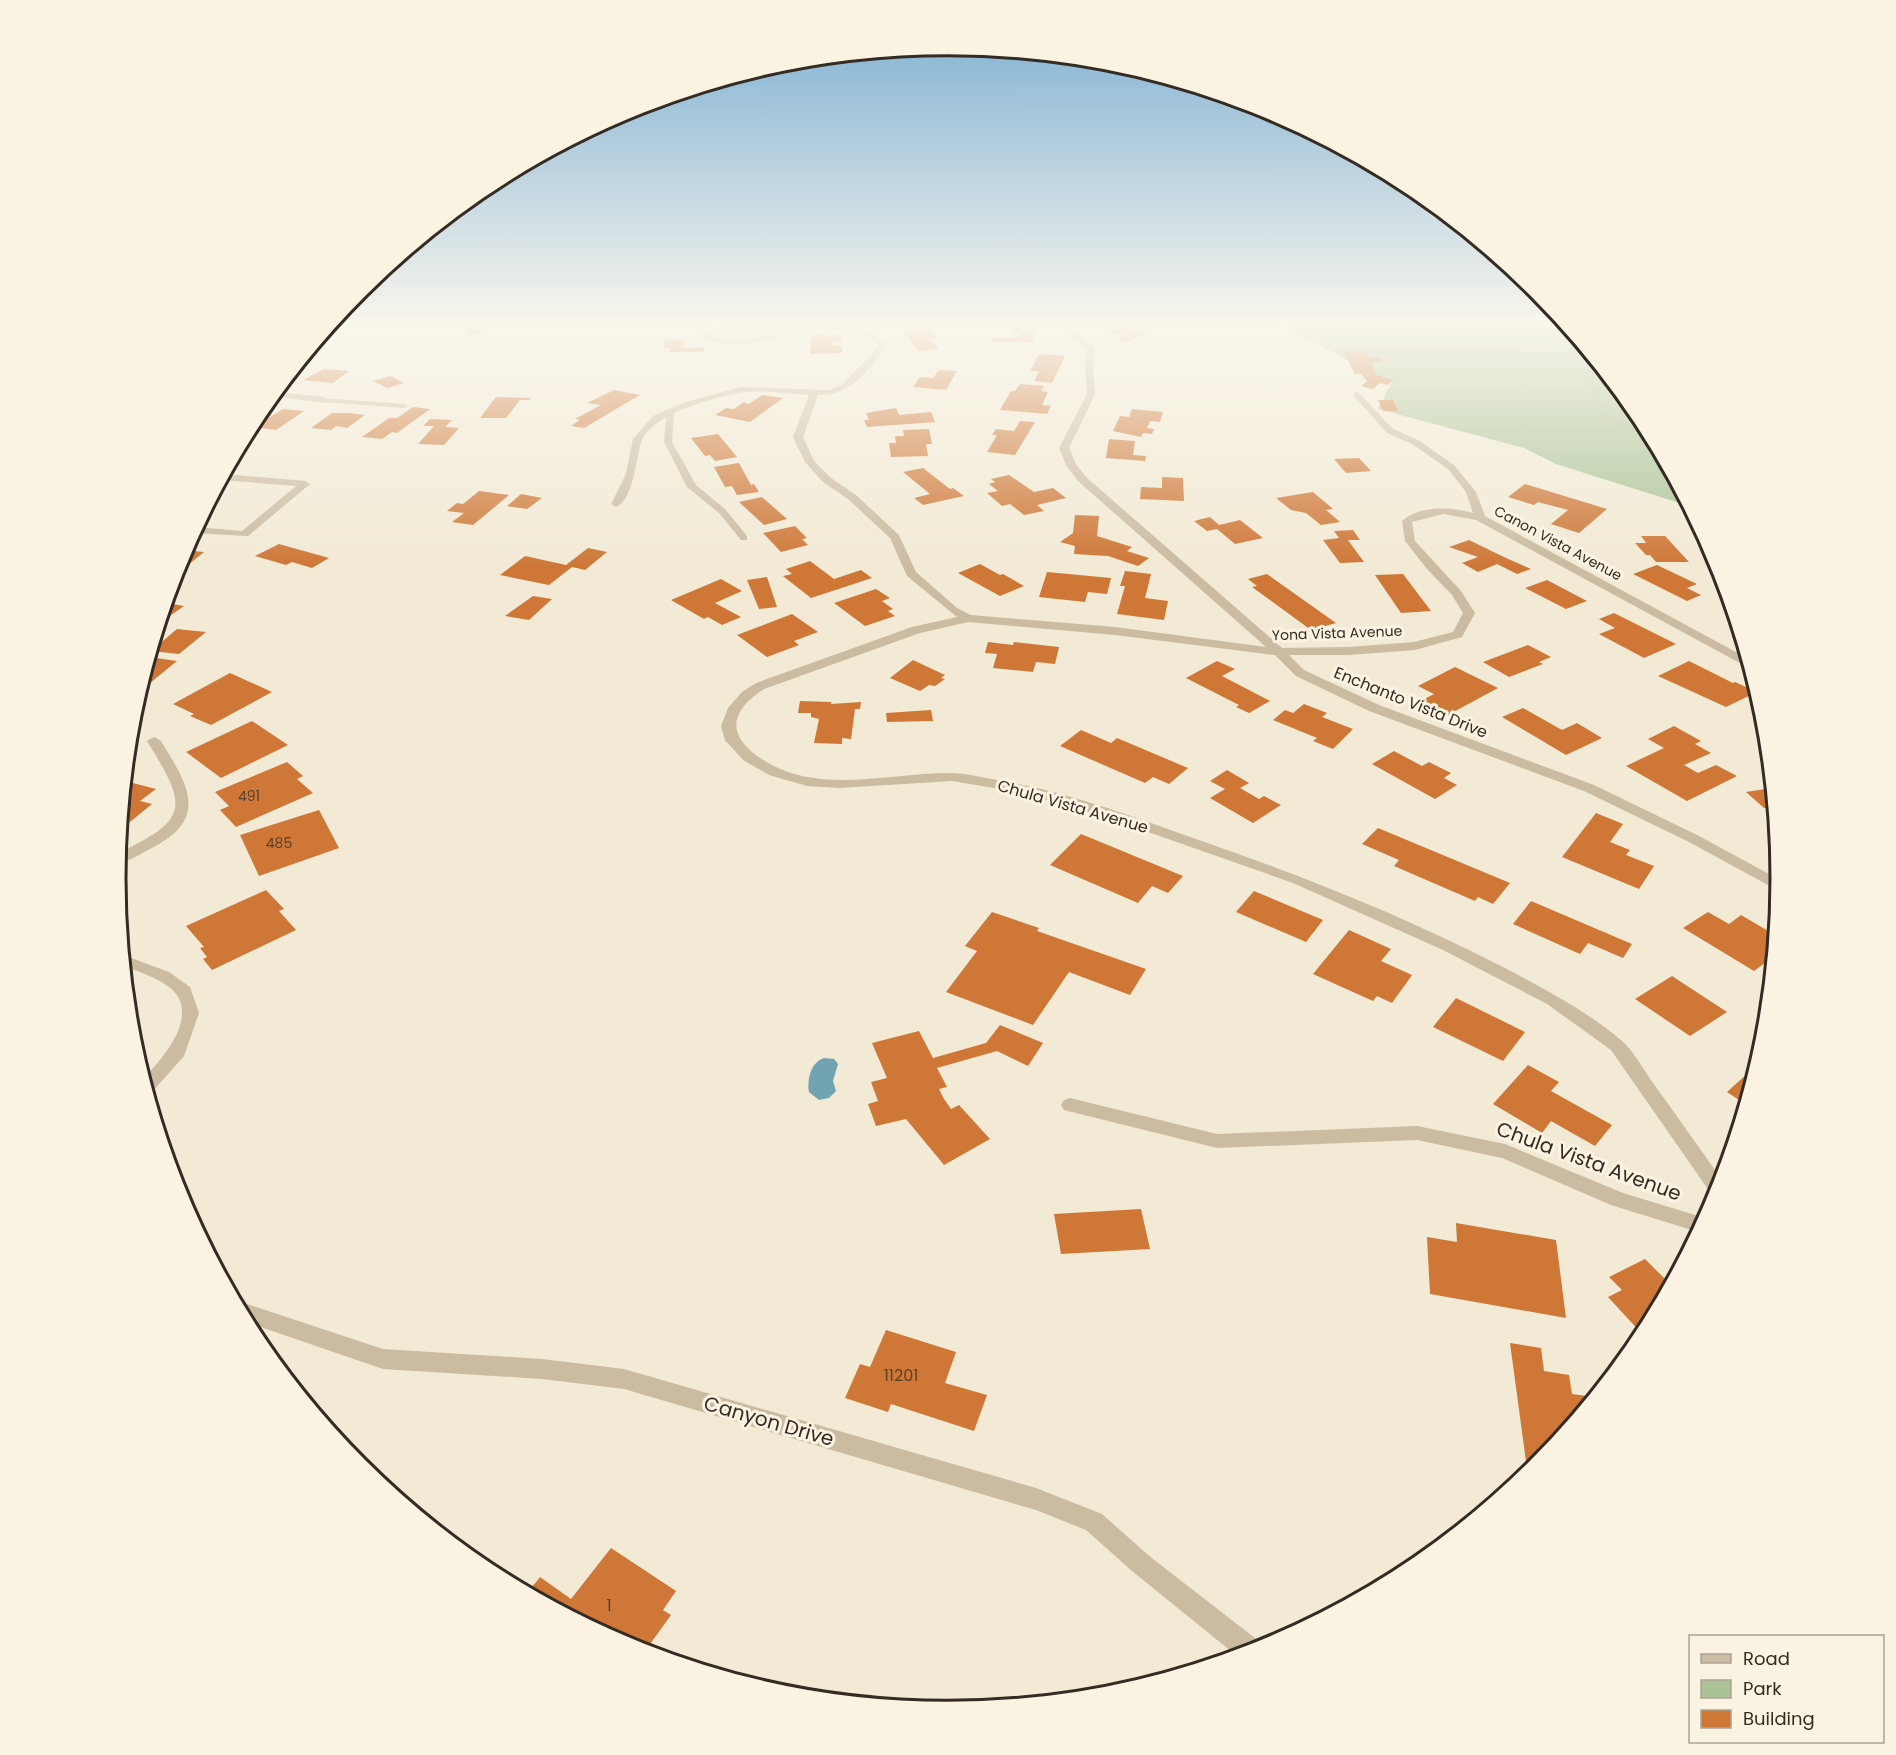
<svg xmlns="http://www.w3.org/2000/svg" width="1896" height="1755" font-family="Poppins,sans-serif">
  <rect width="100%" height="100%" fill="#f2ead5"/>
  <path fill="#aac295" d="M 1271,321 L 1563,321 L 1640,415 L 1689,506 L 1556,464 L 1524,448 L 1378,409 L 1392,382 Z"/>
  <path fill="#72a3b1" d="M 824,1058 L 834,1059 L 838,1064 L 833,1081 L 836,1091 L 829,1098 L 819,1100 L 809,1092 C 807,1079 811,1062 824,1058 Z"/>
  <path fill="#ce7737" d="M 465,321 L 487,321 L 485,325 L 491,325 L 477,335 L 466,335 L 472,325 L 463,324 Z
    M 718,321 L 760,321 L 759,325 L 717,326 Z
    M 981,321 L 1024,321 L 1025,324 L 982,324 Z
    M 1118,325 L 1146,334 L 1126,342 L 1117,339 L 1124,336 L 1105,330 Z
    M 1010,328 L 1035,328 L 1037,334 L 1033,334 L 1034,342 L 992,342 L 991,337 L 1021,337 L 1020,333 L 1011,333 Z
    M 931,329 L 938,339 L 931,339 L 938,349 L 918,351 L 904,332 Z
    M 811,335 L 842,335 L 842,341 L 833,342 L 833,346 L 842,346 L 842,353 L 810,354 Z
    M 685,339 L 683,348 L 704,347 L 703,352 L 669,352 L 670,348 L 663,349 L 665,340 Z
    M 1343,351 L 1367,352 L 1369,357 L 1382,358 L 1381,362 L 1372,362 L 1375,374 L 1393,380 L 1388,385 L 1380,383 L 1373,389 L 1361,386 L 1367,381 L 1361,374 L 1355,374 Z
    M 1039,354 L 1065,356 L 1052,383 L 1034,381 L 1039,371 L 1030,371 Z
    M 324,369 L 349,371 L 333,383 L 303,380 Z
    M 939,370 L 957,371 L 946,390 L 913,387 L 920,377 L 933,378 Z
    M 390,376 L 404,383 L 387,388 L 373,381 Z
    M 1020,384 L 1044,386 L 1041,391 L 1048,392 L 1042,405 L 1051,406 L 1047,414 L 1000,410 L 1011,391 L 1015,391 Z
    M 614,390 L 640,395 L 584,428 L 571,426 L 580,420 L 575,419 L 601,405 L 587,403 Z
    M 762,395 L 783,398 L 750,422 L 715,415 L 726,408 L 734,409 L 744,402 L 749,404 Z
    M 496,397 L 531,398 L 529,400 L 520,400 L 506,418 L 480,418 Z
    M 1378,400 L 1393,400 L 1398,411 L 1383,411 Z
    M 413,407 L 430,409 L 397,433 L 392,432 L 382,439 L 362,437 L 389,418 L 397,418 Z
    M 896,408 L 899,415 L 931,412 L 935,422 L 867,427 L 864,420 L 869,420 L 866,413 Z
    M 283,409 L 304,411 L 276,430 L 254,427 Z
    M 1132,409 L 1163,412 L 1160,422 L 1150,421 L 1147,428 L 1154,429 L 1152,434 L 1143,433 L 1141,437 L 1113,431 L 1120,416 L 1129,417 Z
    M 332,413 L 348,413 L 365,415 L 347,428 L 336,426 L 331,430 L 311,428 Z
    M 430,419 L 452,420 L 445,427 L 459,428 L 444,445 L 418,444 L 434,426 L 423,426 Z
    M 1020,421 L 1035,422 L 1015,455 L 987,452 L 997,435 L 992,435 L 996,429 L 1014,431 Z
    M 929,429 L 932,444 L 926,444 L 928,456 L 891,457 L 889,443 L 896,443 L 895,436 L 904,436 L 903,430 Z
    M 718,434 L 737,457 L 715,461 L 710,455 L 705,456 L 691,438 Z
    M 1109,439 L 1135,441 L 1133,455 L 1146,456 L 1145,461 L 1106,458 Z
    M 1359,458 L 1371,471 L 1346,473 L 1334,459 Z
    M 739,463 L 751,485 L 754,484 L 759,492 L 737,495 L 732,486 L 725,487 L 714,467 Z
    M 923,468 L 950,489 L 953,488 L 964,496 L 923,505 L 914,498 L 930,494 L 903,472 Z
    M 1009,475 L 1034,492 L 1053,488 L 1066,498 L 1037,505 L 1044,511 L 1024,515 L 1010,504 L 1002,506 L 987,493 L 998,491 L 989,484 L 995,482 L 991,479 Z
    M 1162,477 L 1183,478 L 1184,501 L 1140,499 L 1141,487 L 1162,488 Z
    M 1525,484 L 1607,509 L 1579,533 L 1551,524 L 1568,510 L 1538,502 L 1534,505 L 1508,497 Z
    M 479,491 L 509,495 L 473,525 L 452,522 L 464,513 L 447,511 L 457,503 L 463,504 Z
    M 1313,492 L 1333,509 L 1326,510 L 1340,522 L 1321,525 L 1306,513 L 1291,510 L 1276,498 Z
    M 521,494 L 542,498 L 527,509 L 507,506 Z
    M 762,497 L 787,519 L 764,525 L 739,502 Z
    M 1075,515 L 1099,516 L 1097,536 L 1132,547 L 1127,551 L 1149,558 L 1138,566 L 1108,556 L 1074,554 L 1075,546 L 1060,542 L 1073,533 Z
    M 1210,517 L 1219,525 L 1240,520 L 1263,538 L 1235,544 L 1217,529 L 1207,531 L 1194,521 Z
    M 795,526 L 807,538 L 802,539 L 808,545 L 781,552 L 763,533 Z
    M 1353,530 L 1360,540 L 1348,540 L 1364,562 L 1340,563 L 1323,540 L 1339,538 L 1334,531 Z
    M 1641,536 L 1665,536 L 1689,562 L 1656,562 L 1650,555 L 1646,555 L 1635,543 L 1646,543 Z
    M 1469,540 L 1506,558 L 1531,569 L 1517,574 L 1497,564 L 1478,572 L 1462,563 L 1478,557 L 1449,547 Z
    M 279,544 L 329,558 L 312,568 L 292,562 L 286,565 L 255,556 Z
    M 588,548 L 607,552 L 585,570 L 572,567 L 549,585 L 500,575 L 525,556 L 566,565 Z
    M 183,550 L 204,552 L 188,565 L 177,564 Z
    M 810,561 L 834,579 L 861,570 L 872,578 L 811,598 L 783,576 L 792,574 L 786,569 Z
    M 980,564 L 1000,575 L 1003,574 L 1024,586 L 1000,596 L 958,573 Z
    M 1657,565 L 1697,584 L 1687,588 L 1701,595 L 1687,601 L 1633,574 Z
    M 1125,571 L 1151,574 L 1145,598 L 1168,601 L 1164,620 L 1117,614 L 1125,586 L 1120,586 Z
    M 1047,572 L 1111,578 L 1107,594 L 1088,592 L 1085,602 L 1039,597 Z
    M 1267,574 L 1336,623 L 1311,630 L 1252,587 L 1257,586 L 1248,579 Z
    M 1403,574 L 1431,611 L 1401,613 L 1375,575 Z
    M 767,577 L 777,607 L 759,609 L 747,580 Z
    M 721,579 L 742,591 L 715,603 L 741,617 L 722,625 L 708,617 L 704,619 L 671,600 Z
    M 1547,580 L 1587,601 L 1566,609 L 1525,588 Z
    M 876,589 L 890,598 L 882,601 L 893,609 L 888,611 L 895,616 L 865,626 L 834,603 Z
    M 533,596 L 552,599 L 529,620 L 505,616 Z
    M 166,603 L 184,606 L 164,620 L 160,620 Z
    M 1614,613 L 1676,644 L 1644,658 L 1599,634 L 1615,628 L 1599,619 Z
    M 792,614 L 818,632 L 794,641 L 799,645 L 767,657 L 737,635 Z
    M 177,629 L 206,632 L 179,654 L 151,651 Z
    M 988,642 L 1013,645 L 1014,642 L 1059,647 L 1055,664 L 1036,662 L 1033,672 L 993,668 L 997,654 L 985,653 Z
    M 1528,645 L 1551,657 L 1539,662 L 1543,664 L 1509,677 L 1483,662 Z
    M 149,657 L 177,661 L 139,692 L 139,690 Z
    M 913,660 L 945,675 L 941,678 L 945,679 L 935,686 L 929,685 L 920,691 L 890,678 Z
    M 1217,661 L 1235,669 L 1222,676 L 1270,701 L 1249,713 L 1236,707 L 1239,705 L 1186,678 Z
    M 1689,661 L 1733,683 L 1735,682 L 1757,692 L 1726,707 L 1658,676 Z
    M 1455,667 L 1498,688 L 1446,716 L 1419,702 L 1434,694 L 1418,686 Z
    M 230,673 L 272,692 L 211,725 L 190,716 L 194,714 L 173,704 Z
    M 800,701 L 831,702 L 831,704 L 861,702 L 860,709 L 855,709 L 851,739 L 842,738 L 842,744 L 814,743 L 819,719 L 811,717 L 811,713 L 798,713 Z
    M 1304,704 L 1327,713 L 1322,717 L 1353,729 L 1333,749 L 1313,741 L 1317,738 L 1273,720 L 1285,710 L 1293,713 Z
    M 1523,708 L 1562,730 L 1577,723 L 1602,738 L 1566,755 L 1502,717 Z
    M 931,710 L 933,721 L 887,722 L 886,713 Z
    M 252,721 L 288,745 L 221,778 L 186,752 Z
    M 1674,726 L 1701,741 L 1695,744 L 1711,753 L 1684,765 L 1698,773 L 1716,765 L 1737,776 L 1687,801 L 1626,766 L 1664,748 L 1648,739 Z
    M 1081,730 L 1111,743 L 1117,738 L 1188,768 L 1169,784 L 1153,777 L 1145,783 L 1060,746 Z
    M 1394,751 L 1422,766 L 1429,762 L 1451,773 L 1444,778 L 1457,785 L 1435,799 L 1372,764 Z
    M 287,762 L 303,776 L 297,779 L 313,793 L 236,827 L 220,810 L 229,806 L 215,792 Z
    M 1227,770 L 1249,783 L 1240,788 L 1259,799 L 1264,796 L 1281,805 L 1253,823 L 1210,798 L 1225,789 L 1210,781 Z
    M 125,781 L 156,789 L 140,801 L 152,804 L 120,830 Z
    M 1772,788 L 1773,806 L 1764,808 L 1746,792 Z
    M 319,810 L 339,848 L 259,876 L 240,835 Z
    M 1596,813 L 1623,824 L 1610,842 L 1630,850 L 1626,855 L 1654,866 L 1639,889 L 1562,857 Z
    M 1378,828 L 1510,883 L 1493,904 L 1478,897 L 1475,901 L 1394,866 L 1399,860 L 1362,844 Z
    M 1081,834 L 1183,876 L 1168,893 L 1152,886 L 1138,903 L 1050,865 Z
    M 266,890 L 284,909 L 279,911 L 296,930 L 212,970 L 203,959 L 207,957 L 200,948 L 204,947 L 186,926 Z
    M 1254,891 L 1323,920 L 1306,942 L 1236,912 Z
    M 1531,901 L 1632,944 L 1623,958 L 1588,943 L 1580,954 L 1513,924 Z
    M 992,912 L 1039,928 L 1037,931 L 1146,969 L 1130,995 L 1069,972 L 1033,1025 L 946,992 L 977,951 L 965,946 Z
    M 1708,912 L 1729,924 L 1741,915 L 1775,935 L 1773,957 L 1754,971 L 1683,928 Z
    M 1349,930 L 1391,949 L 1381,961 L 1412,975 L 1392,1003 L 1377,996 L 1373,1001 L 1313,974 Z
    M 1672,976 L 1727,1012 L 1690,1036 L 1635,999 Z
    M 1456,998 L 1525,1032 L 1503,1061 L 1433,1027 Z
    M 1000,1025 L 1043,1043 L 1028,1066 L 997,1051 L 937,1068 L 947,1087 L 939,1089 L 944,1099 L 951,1109 L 959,1105 L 990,1139 L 944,1165 L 906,1119 L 876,1126 L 868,1104 L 878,1101 L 871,1082 L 887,1078 L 872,1043 L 919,1031 L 933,1058 L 986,1043 Z
    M 1528,1065 L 1559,1082 L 1551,1091 L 1612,1125 L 1595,1146 L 1551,1121 L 1542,1133 L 1493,1104 Z
    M 1748,1073 L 1753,1077 L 1745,1104 L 1727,1092 Z
    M 1141,1209 L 1150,1249 L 1061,1254 L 1054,1214 Z
    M 1456,1223 L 1556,1240 L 1566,1318 L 1430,1294 L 1427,1237 L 1457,1242 Z
    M 1645,1259 L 1670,1284 L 1643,1335 L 1608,1297 L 1622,1290 L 1609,1277 Z
    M 886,1330 L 956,1352 L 945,1383 L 987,1395 L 974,1431 L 891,1404 L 888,1412 L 845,1398 L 860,1364 L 870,1367 Z
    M 1510,1343 L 1541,1348 L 1544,1371 L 1569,1375 L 1572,1394 L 1594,1397 L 1533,1470 L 1527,1469 Z
    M 611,1548 L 676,1591 L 663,1610 L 671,1615 L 645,1651 L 629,1646 L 528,1592 L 540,1577 L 571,1599 Z"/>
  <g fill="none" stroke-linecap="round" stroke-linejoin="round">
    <path stroke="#b6a58b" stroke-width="2" stroke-dasharray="1.5 1.5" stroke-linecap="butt" d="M 1535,321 L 1546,323 L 1577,338
      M 1581,343 L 1591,361 L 1593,387 L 1606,415 L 1654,440"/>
    <path fill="#cabba1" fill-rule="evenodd" d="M 818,323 L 822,325 L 821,327 C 789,334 730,357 701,337 L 710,330 L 795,328 ZM 777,333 L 738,340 L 710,336 L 712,334 Z
      M 321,398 L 404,404 L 408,406 L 404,408 L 324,402 L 320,400 Z
      M 667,410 L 674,412 L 672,442 L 696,485 L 725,509 L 747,536 L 747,540 L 741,540 L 719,513 L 687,487 L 664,442 Z"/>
    <path fill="#cabba1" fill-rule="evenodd" d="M 792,321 C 823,321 866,321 887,346 C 869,370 850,396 818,395 L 803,437 L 814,461 L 831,478 L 856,495 L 899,535 L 916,572 L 957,608 L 971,615 L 1115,627 L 1266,647 L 1078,481 L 1066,465 L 1059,448 L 1087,394 L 1085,366 L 1087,349 L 1052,321 L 1061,321 L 1095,348 L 1093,366 L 1095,394 L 1069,448 L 1076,464 L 1086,477 L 1282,648 L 1349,647 L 1414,642 L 1453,632 L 1463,613 L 1452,595 L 1427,569 L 1405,541 L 1402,521 C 1421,505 1450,507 1473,513 L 1466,492 L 1448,469 L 1412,444 L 1387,433 L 1354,396 L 1353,394 L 1357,391 L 1393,429 L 1418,440 L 1454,465 L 1476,492 L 1485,516 L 1747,658 L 1749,668 L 1476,520 L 1443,514 L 1412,522 L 1415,541 L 1461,591 L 1475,613 L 1462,637 L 1415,650 L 1349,655 L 1289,655 L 1304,670 L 1379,705 L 1594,785 L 1699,836 L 1780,880 L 1779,891 L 1689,842 L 1584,791 L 1369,711 L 1296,676 L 1275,655 L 1115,635 L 968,622 L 920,633 L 764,689 C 725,714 728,740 768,763 C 823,794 890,773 949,773 C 967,773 985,778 1002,781 C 1069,792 1133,817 1196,839 C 1300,875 1401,915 1499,965 C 1541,987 1584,1009 1621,1040 C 1633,1050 1643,1069 1653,1083 C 1676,1115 1699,1147 1722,1180 L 1717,1197 L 1712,1195 L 1611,1050 L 1547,1004 L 1443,950 L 1293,883 L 1114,820 L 1024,793 L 952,781 L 839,788 L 807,786 L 769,775 L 743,760 L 725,740 L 721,726 L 728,708 L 742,692 L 756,683 L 912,627 L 957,617 L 907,576 L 890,538 L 848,499 L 823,482 L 805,462 L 793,437 L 809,395 C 787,394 761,389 739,393 C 712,398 654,413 642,440 C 636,456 634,500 616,507 L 611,504 L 626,474 L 633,439 L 653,416 L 686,402 L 741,387 L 829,390 L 842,385 L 879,346 C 854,322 819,336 792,321 Z
      M 275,392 L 324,397 L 328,400 L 324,403 L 271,396 Z
      M 224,474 L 305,481 L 310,484 L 248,536 L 193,533 L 196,527 L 242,531 L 296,486 L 221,480 Z
      M 154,737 L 161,741 C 184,779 210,815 159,844 C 146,851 132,860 117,864 L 118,853 C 191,819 187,806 147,741 Z
      M 123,955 L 169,972 L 190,987 L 199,1013 L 184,1056 L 152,1092 L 148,1093 L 143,1079 C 161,1060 195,1023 177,995 C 168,981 139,972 124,966 Z
      M 1070,1098 L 1217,1134 L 1417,1126 L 1505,1144 L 1623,1193 L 1705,1218 L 1698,1232 L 1611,1205 L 1502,1158 L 1417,1140 L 1217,1148 L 1064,1110 L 1061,1105 L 1064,1100 Z
      M 241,1302 L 383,1349 L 542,1359 L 624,1369 L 1036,1488 L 1102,1514 L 1148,1555 L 1260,1642 L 1262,1648 L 1237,1656 L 1132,1571 L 1086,1530 L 1036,1510 L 624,1389 L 542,1379 L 383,1369 L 246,1322 L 236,1304 Z"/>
  </g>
  <linearGradient id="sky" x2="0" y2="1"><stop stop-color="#79add2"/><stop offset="0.57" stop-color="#f9f6ec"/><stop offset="1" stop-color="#f9f6ec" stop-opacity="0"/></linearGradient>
  <rect width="1896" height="567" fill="url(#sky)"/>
  <g text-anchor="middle" stroke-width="6" stroke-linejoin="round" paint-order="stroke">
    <g font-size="14" fill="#342c24" stroke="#faf3e1">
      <text transform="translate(1558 543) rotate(28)" y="5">Canon Vista Avenue</text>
      <text transform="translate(1337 633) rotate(-2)" y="5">Yona Vista Avenue</text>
    </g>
    <g font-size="14" fill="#5a3f29">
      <text x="249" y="801">491</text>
      <text x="279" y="848">485</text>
    </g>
    <g font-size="16" fill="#342c24" stroke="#faf3e1">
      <text transform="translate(1411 702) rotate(22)" y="6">Enchanto Vista Drive</text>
      <text transform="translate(1073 806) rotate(16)" y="6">Chula Vista Avenue</text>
    </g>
    <g font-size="16" fill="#5a3f29">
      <text x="901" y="1381">11201</text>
      <text x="609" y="1611">1</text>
    </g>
    <g font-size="20" fill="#342c24" stroke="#faf3e1">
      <text transform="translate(1589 1161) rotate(20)" y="7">Chula Vista Avenue</text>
      <text transform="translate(769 1421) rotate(16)" y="7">Canyon Drive</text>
    </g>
  </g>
  <path d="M0 0H1896V1755H0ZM126 878a822 822 0 1 1 1644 0a822 822 0 1 1-1644 0Z" fill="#faf3e1" fill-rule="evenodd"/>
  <path fill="none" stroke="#342c24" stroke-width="3" d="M126 878a822 822 0 1 1 1644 0a822 822 0 1 1-1644 0Z"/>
  <rect x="1689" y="1635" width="195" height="108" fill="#faf3e1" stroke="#aba395" stroke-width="1.5"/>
  <rect x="1701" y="1654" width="30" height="9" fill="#cabba1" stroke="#aba395" stroke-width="1.5"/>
  <text x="1743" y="1665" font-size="18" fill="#342c24">Road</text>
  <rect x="1701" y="1680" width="30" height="18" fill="#aac295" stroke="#aba395" stroke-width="1.5"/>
  <text x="1743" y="1695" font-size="18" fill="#342c24">Park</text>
  <rect x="1701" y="1710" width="30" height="18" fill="#ce7737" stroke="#aba395" stroke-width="1.5"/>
  <text x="1743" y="1725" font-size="18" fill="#342c24">Building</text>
</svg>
